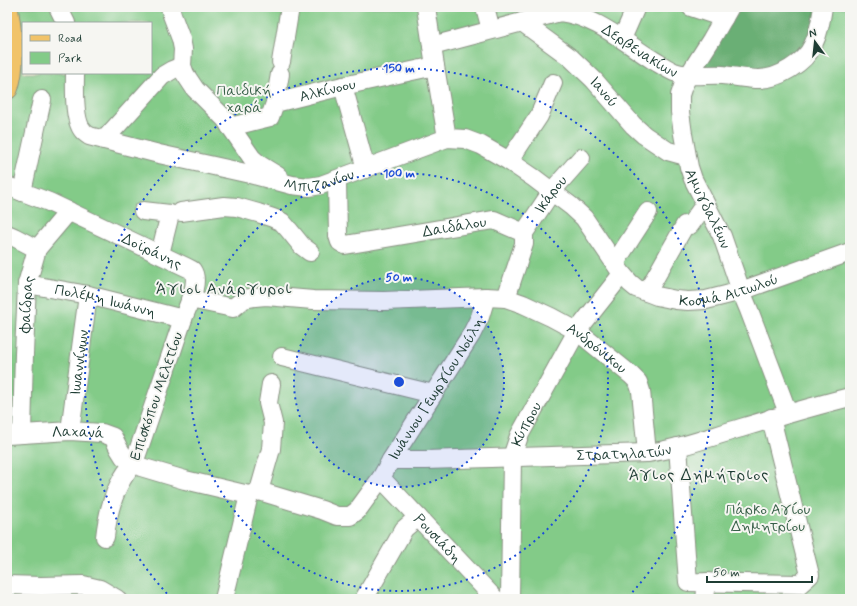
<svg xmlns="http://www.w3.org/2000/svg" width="857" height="606" font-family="Mynerve,sans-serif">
  <rect width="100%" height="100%" fill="#f6f6f2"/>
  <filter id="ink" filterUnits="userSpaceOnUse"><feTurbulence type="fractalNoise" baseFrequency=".025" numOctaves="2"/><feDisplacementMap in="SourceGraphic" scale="8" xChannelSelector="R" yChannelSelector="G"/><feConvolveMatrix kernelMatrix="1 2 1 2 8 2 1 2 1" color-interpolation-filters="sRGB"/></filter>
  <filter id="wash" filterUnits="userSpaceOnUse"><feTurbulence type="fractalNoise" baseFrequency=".012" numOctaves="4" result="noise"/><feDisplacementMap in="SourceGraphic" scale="16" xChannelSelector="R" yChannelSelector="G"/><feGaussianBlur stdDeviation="0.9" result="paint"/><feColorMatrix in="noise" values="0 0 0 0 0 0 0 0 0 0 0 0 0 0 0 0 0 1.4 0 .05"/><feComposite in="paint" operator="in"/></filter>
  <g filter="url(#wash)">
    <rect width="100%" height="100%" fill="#f3e4ce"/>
    <path fill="#83cb88" stroke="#51845e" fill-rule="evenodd" d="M 7,7 L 850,7 L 850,599 L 7,599 ZM 23,23 L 151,23 L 151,73 L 23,73 Z"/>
    <path fill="#6aaf74" stroke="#447654" d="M 739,7 L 816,7 L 814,28 L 801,53 L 768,72 L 702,70 Z"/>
  </g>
  <g filter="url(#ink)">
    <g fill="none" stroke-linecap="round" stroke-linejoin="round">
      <defs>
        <g id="minor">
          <path d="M 58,7 L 66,23"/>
          <path d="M 170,7 L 172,15 L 181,39 L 183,49 L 182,66 L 185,74 L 195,89 L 225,119 L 252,158 L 260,165 L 278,176"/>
          <path d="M 426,7 L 435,66 L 447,138"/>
          <path d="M 485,7 L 491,30"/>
          <path d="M 691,7 L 724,18"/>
          <path id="s1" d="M 730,7 L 711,40 L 688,76 L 683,86 L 680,95 L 680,112 L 683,134 L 689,167 L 693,179 L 722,236 L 741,291 L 749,310 L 788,413"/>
          <path id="s2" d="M 522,22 L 571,58 L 594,80 L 633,125 L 644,135 L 668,151 L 686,156"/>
          <path d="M 622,39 L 636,7"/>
          <path id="s3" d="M 432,46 L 560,12 C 595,16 624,42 653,60 C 660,64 667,69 674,72 C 691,78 705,74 722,75 C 734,76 746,79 759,79 C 778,79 805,63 813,45 C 819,33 821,20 823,7"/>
          <path d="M 281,62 L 290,7"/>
          <path id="s4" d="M 75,73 C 75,88 73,122 84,132 C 86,134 88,135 89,136 L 159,154 L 250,174 L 292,185 L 309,187 L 321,185 L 447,138 L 465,139 L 481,145 L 509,161 L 534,178 L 571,206 L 584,218 L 622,274 L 630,283 L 636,288 L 657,296 L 676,300 L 688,301 L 706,300 L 726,295 L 741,291 L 850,252"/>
          <path d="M 343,86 L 366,169"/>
          <path d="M 275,103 L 280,74"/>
          <path id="s5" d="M 230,127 L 270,117 L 275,103 L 343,86 L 435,66"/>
          <path d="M 104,140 L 162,76 L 172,70 L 182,66"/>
          <path d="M 509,161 L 539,116 L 553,83"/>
          <path id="s6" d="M 337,180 L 338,236 L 340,242 L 345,245 L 481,222 L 494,220 L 524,233 L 524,244 L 506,298"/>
          <path id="s7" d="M 7,186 L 49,202 L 186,267 C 188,268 190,269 192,270 C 201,282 187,307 183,319 L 134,463 C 115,483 108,510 105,537"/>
          <path d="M 22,192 L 42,100"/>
          <path d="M 143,211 L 170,214 L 160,254"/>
          <path d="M 181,212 L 224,206 L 237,207 L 258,213 L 273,218 L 282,222 L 289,230 L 302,246 L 310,252"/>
          <path id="s8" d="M 524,233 L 552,191 L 581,158"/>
          <path d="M 7,234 L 14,237 L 37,249"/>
          <path d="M 615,263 L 648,212"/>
          <path id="s9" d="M 27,284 L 88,295 L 183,319"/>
          <path d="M 647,292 L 685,225 L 690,225 L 705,204"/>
          <path id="s10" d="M 190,299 L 233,308 L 244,299 L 255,297 L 266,296 L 313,300 L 384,301 L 486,297 L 506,298 L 523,304 L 551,317 L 577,331 L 631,375 L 638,382 L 641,391 L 647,453"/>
          <path d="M 282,357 L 433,394"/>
          <path id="s11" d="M 70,431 L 88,295"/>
          <path id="s12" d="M 22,434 L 24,354 L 27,284 L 37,249 L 69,211"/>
          <path id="s13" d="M 7,435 L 70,431 L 102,433 L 113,437 L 119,449 L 124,457 L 141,467 L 185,480 L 249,495 L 259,491 L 322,510 L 337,516 L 350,516 L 357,511 L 381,478 L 391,460 L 471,335 L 480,317 L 486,297"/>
          <path d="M 678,447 L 688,582 L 800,584 L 810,575 L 771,418"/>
          <path id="s14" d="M 391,460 L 425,460 L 647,453 C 679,449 710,437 741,428 C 777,417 814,406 850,397"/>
          <path id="s15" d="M 381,478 L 495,599"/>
          <path d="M 259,491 L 271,449 L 273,423 L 268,403 L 271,384"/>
          <path d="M 7,585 L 41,586 L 83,585 L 100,589 L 117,599"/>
          <path d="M 224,599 L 249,495"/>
          <path d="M 364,599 L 404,529 L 418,517"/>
          <path id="s16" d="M 510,599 L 512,457 L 519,436 L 577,331 L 622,274"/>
          <path d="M 705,599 L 707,582"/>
        </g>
        <path id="major" d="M 7,10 C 11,35 15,64 7,88"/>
      </defs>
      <use href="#minor" stroke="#899081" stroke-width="20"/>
      <use href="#major" stroke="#899081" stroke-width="24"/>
      <use href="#minor" stroke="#fff" stroke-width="18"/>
      <use href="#major" stroke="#f1c369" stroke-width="22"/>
    </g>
  </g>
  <circle cx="399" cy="382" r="105" fill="#1d4ed8" fill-opacity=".12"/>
  <g fill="none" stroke="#1d4ed8" stroke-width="2" stroke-dasharray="2 4">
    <circle cx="399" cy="382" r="105"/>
    <circle cx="399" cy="382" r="209"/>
    <path d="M171 598A314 314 0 1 1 627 598"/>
  </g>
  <g text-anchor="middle" stroke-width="4" stroke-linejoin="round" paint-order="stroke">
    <g font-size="15" fill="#1f3d34" stroke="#f6f6f2">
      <text dy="5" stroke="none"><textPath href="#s3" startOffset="222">Δερβενακίων</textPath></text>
      <text dy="5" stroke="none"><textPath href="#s5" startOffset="110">Αλκίνοου</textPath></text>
      <text dy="5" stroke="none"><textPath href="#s2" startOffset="108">Ιανού</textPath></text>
      <text dy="5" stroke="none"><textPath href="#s4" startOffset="304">Μπιζανίου</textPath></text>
      <text dy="5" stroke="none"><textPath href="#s8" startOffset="47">Ικάρου</textPath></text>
      <text dy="5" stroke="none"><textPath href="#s1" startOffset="220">Αμυγδαλέων</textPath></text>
      <text dy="5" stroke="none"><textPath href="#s6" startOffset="179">Δαιδάλου</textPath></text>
      <text dy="5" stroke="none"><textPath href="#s7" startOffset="159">Δοϊράνης</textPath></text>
      <text dy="5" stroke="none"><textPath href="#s4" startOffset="785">Κοσμά Αιτωλού</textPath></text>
      <text dy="5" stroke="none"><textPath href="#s9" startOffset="80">Πολέμη Ιωάννη</textPath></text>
      <text dy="5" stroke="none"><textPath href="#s12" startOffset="130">Φαίδρας</textPath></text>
      <text dy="5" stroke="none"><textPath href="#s10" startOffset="425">Ανδρόνικου</textPath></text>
      <text dy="5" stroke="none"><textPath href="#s11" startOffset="69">Ιωαννίνων</textPath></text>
      <text dy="5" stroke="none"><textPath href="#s13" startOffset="521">Ιωάννου Γεωργίου Νούλη</textPath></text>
      <text transform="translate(156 396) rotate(-71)" y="5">Επισκόπου Μελετίου</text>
      <text dy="5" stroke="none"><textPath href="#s16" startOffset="178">Κύπρου</textPath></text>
      <text dy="5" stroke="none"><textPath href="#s13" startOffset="71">Λαχανά</textPath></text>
      <text dy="5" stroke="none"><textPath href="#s14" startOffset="233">Στρατηλατών</textPath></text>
      <text dy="5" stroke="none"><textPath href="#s15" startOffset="83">Ρουσιάδη</textPath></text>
    </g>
    <g font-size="15" fill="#386049" stroke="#f6f6f2">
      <text x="244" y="95">Παιδική<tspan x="244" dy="17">χαρά</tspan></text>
      <text x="768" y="514">Πάρκο Αγίου<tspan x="768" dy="17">Δημητρίου</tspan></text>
    </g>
    <g font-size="16" letter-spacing="1" fill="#1f3d34" stroke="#f6f6f2">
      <text x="224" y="294">Άγιοι Ανάργυροι</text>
      <text x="699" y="480">Άγιος Δημήτριος</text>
    </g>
  </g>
  <circle cx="399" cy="382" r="6" fill="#1d4ed8" stroke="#f6f6f2" stroke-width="2"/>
  <g font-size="12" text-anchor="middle" font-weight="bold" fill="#1d4ed8" stroke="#f6f6f2" stroke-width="4" stroke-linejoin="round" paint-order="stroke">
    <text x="399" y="72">150 m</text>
    <text x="399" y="177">100 m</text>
    <text x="399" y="281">50 m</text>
  </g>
  <rect width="857" height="606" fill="none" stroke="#f6f6f2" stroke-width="24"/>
  <rect x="22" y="22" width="130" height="52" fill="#f6f6f2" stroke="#a0aca6"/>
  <rect x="30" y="35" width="20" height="6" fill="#f1c369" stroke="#a0aca6"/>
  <text x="58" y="42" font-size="12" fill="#1f3d34">Road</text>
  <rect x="30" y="52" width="20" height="12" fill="#83cb88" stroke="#a0aca6"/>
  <text x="58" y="62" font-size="12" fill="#1f3d34">Park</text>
  <g transform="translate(815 42) rotate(345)" stroke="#f6f6f2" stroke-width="3" paint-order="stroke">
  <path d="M0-3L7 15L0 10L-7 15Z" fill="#1f3d34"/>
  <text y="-6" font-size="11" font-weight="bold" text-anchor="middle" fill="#1f3d34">N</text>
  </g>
  <path d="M707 576v6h105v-6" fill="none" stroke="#1f3d34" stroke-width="2"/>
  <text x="713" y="576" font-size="12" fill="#1f3d34" stroke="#f6f6f2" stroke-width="3" paint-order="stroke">50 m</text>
</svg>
